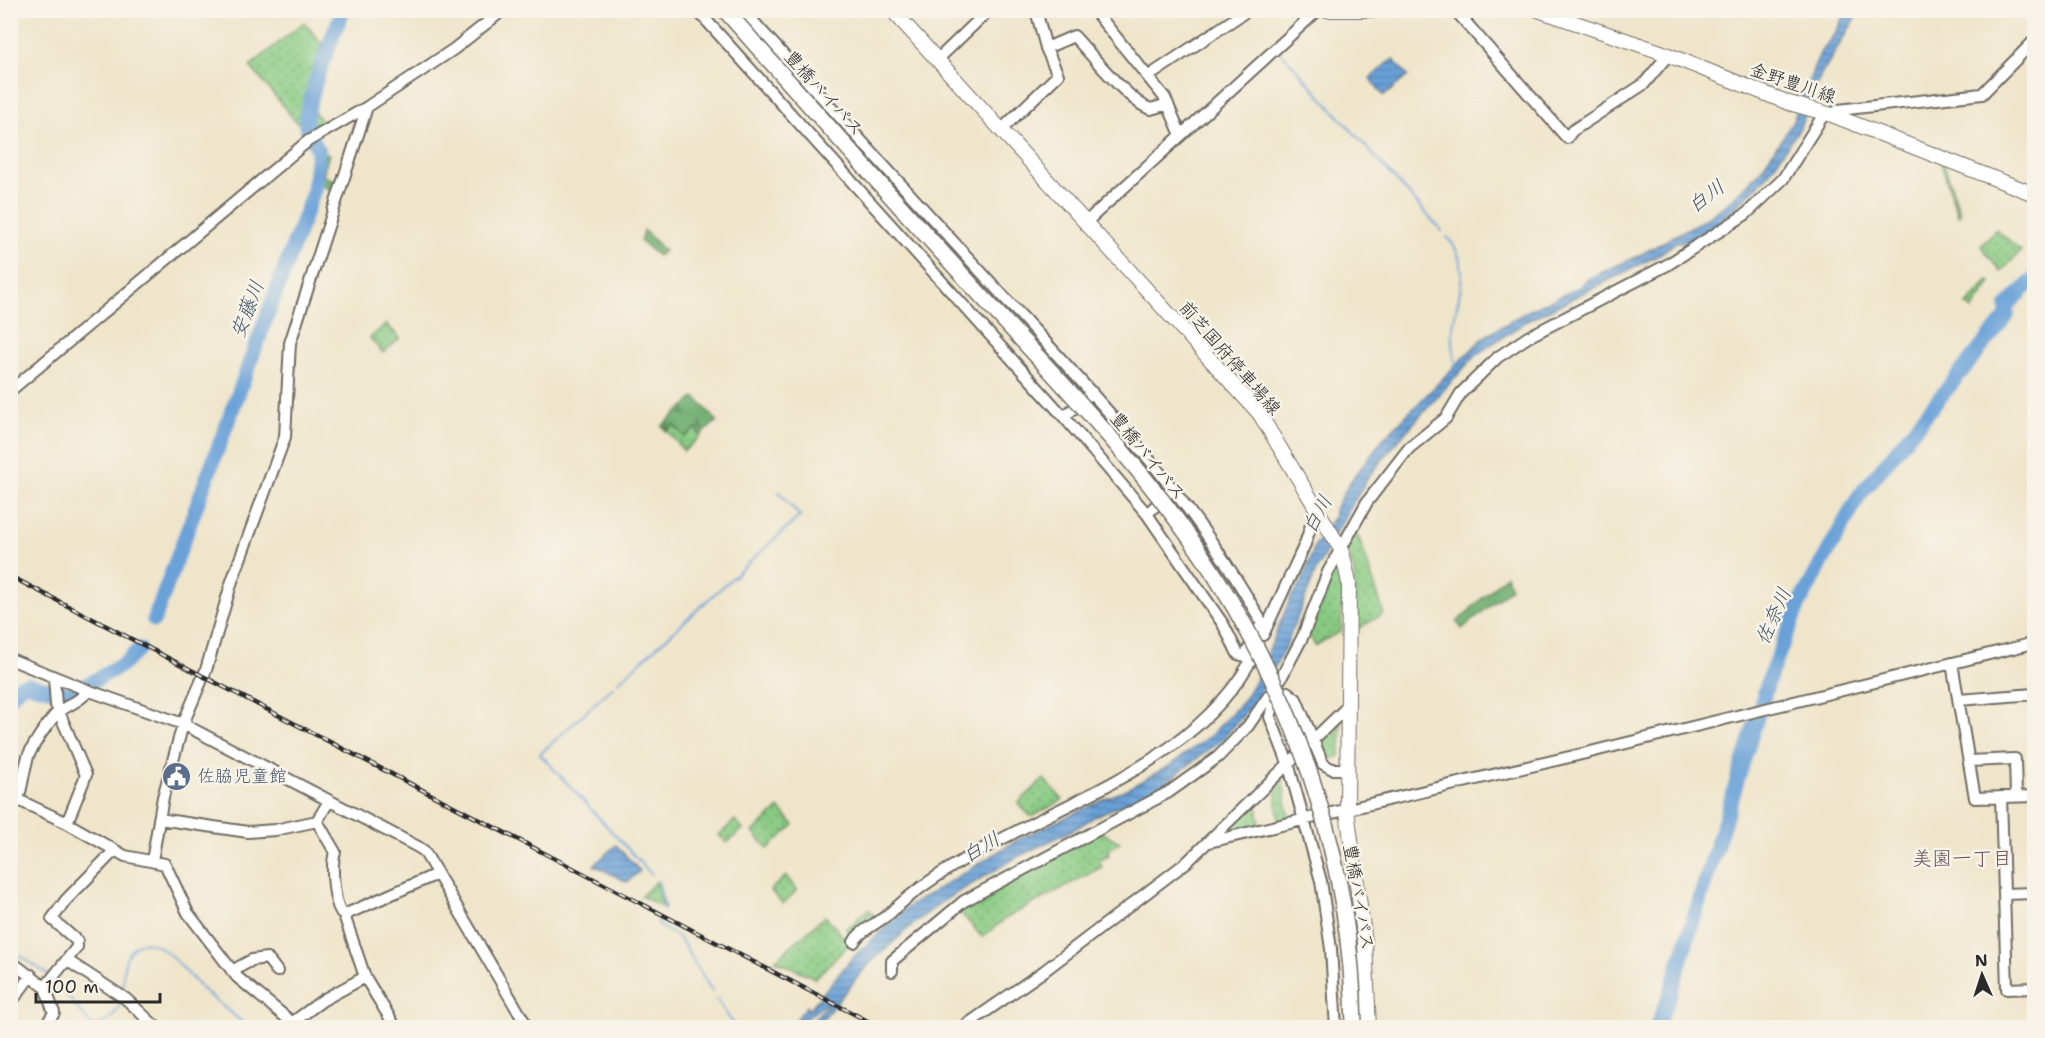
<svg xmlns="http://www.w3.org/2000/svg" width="2045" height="1038" font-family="'Shantell Sans','Klee One',sans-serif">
  <defs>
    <pattern id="grass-dots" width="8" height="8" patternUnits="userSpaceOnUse" patternTransform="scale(1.5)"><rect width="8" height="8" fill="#88ca82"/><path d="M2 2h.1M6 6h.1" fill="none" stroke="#6fa46b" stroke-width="1.8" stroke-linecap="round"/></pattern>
    <pattern id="forest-firs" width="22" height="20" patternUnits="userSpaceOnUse" patternTransform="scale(1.5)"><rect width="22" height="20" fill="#6eae70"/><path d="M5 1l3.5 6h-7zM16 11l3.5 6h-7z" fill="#5b8e5c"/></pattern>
    <pattern id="water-rules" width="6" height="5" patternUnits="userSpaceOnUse" patternTransform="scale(1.5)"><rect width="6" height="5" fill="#69a1d8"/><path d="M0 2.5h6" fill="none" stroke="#5783af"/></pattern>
  </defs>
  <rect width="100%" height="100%" fill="#f7f3e8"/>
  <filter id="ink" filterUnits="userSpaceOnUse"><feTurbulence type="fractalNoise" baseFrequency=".0167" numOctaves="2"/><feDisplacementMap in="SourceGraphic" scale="12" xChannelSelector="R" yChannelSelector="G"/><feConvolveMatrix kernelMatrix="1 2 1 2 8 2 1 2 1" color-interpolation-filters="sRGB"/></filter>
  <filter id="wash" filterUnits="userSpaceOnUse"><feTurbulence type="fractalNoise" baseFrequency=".008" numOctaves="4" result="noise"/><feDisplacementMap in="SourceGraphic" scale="24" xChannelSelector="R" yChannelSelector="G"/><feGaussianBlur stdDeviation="1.35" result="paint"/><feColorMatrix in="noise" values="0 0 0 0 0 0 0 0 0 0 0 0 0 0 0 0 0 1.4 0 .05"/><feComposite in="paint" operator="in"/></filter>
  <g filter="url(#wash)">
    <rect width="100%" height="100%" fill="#efe5ca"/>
    <path fill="url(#grass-dots)" stroke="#5a7a56" stroke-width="1.5" d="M 304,22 L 322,44 L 307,86 L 300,123 L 297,123 L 250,66 Z
      M 310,108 L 327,126 L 312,135 L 309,127 Z
      M 1940,160 L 1943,161 L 1960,213 L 1958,216 Z
      M 1996,229 L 2021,251 L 2001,272 L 1981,246 Z
      M 1989,280 L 1991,282 L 1972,310 L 1967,305 Z
      M 386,324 L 400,338 L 383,353 L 370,338 Z
      M 674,425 L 685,437 L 695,429 L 701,436 L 684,451 L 667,431 Z
      M 1355,534 L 1359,538 L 1384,614 L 1355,630 L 1354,570 L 1346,548 Z
      M 1338,561 L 1343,584 L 1341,631 L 1315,646 L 1309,634 L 1330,573 Z
      M 1341,715 L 1340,756 L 1331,759 L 1319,737 Z
      M 1282,773 L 1289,821 L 1279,823 L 1274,781 Z
      M 1044,779 L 1063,800 L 1031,817 L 1018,803 Z
      M 1256,798 L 1260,827 L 1218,838 Z
      M 779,808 L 794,825 L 768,849 L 753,832 Z
      M 735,820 L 743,829 L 727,843 L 719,835 Z
      M 1099,831 L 1120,842 L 1108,850 L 1109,855 L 1099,860 L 1102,867 L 1008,917 L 982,937 L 958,910 Z
      M 786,876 L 797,890 L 783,904 L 770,890 Z
      M 656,882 L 663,907 L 641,896 Z
      M 868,909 L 877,919 L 851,937 L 846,929 Z
      M 825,916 L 850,944 L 815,978 L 775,960 Z"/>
    <path fill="url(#forest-firs)" stroke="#4c6c4e" stroke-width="1.5" d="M 319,151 L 329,154 L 323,176 L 335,180 L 334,186 L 337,188 L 336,193 L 320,184 Z
      M 644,230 L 664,251 L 658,256 L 640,241 Z
      M 695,397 L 717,421 L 701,435 L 695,429 L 685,437 L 674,425 L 666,431 L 662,426 Z
      M 1506,575 L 1511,588 L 1462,629 L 1457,622 Z"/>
    <path fill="url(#water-rules)" stroke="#4a6682" stroke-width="1.5" d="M 1846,11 L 1860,11 L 1822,73 L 1800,128 L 1764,180 L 1717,225 L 1689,241 L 1676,242 L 1659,255 L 1527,321 L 1492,344 L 1474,357 L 1402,436 L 1369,476 L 1342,522 L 1316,571 L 1286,646 L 1256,701 L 1221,741 L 1155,790 L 1094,817 L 1075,829 L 1017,857 L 945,900 L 911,926 L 868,965 L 816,1027 L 807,1027 L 833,998 L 795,1027 L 790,1027 L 807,1006 L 808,1011 L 853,957 L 908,907 L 1019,839 L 1129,788 L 1169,766 L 1211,735 L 1243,701 L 1259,674 L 1291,597 L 1301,584 L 1315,545 L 1334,517 L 1335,509 L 1350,482 L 1382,440 L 1484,337 L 1526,312 L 1580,287 L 1589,278 L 1638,256 L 1707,218 L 1731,200 L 1760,171 L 1791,125 L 1820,53 L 1836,32 Z
      M 1393,59 L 1408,76 L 1384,96 L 1370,78 Z
      M 616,845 L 640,871 L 627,882 L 594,865 Z"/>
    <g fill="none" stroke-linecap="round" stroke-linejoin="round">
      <path stroke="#69a1d8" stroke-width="2" d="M 1280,51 L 1442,231
        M 1447,237 C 1471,263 1460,290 1454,320 C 1451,336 1453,351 1456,366
        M 618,682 L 800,516 L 779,492
        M 613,687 L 540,754 L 652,875
        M 658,881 L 665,908 L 663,911
        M 659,920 L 658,925 L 680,939 L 712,991
        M 10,949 L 50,976
        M 54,980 L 92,1026 C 106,1026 119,1012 121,999
        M 122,993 C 124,982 122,967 127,956 C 148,918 184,971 199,986 C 214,1001 233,1013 249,1028
        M 716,998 L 736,1028"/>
      <path stroke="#69a1d8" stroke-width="15" d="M 154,620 L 314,190 L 318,150 L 306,126 L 306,116 L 317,77 L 343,10
        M 10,697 L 20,686 L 27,684 L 71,694 L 125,663 L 139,649
        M 1656,1028 L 1670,994 L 1771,673 L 1799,604 L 1859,496 L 2007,316 L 2007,306 L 2034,279"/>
    </g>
  </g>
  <g filter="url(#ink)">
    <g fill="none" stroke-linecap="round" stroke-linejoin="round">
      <defs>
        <path id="minor" d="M 697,10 L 1064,417 L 1147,514 L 1223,624 L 1238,654 L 1245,656 L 1262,623 C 1194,499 1098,399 1003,296 C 916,201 829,106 743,10
          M 1094,10 L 1165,98 L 1181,135
          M 1455,10 L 1567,138 L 1572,131 L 1644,84 L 1668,55
          M 1046,48 L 1074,36 C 1089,52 1132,105 1151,109 L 1168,104
          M 937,60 L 989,10
          M 1149,76 L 1248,10
          M 1832,115 L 1838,110 L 1982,94 L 2034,41
          M 1001,130 L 1058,75 L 1046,48 L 1036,10
          M 1085,223 L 1318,10
          M 10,391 L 308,141 L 367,107 L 454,49 L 503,10
          M 1064,417 L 1092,392
          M 1147,514 L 1174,488
          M 1263,635 L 1305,544 L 1316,510
          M 10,659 L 87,690 L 183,724 L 418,847 L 424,851 L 528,1028
          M 1952,663 L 1975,798 L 2034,796
          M 54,677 L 56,705 L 86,775 L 67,823
          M 1959,700 L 2034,694
          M 1969,761 L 2015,759 L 2016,796
          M 10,796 L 67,823 L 125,856 L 165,864 L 188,913 L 237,977 L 299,1028
          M 2001,797 L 2007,989 L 2034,988
          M 18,799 C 23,785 24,766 29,754 C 35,742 46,726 55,715 C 65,705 79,703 88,691
          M 159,819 L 248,832 L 275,830 L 317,821 L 329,801
          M 317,821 L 335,852 C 331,865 333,907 344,915
          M 1209,842 L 1582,754 L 2034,643
          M 152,861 L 163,797 L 183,724 L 206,670 L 232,581 L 285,437 L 290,343 L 367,107
          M 2005,894 L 2034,893
          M 854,942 C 860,930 878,923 889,914 C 998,811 1189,789 1257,649
          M 10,961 L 45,987 L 54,1013 L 44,1028
          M 68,961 L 126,999 L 157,1028
          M 232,971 L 252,960 L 267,958 L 277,971
          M 892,971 L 892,961 L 964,901 L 1169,792 L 1218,757 L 1248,726 L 1281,678 L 1302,638 L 1328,572 L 1367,502 L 1409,448 L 1446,418 L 1461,393 L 1498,357 L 1528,337 L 1667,265 L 1746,214 L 1783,179 L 1824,114
          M 45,987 L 77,947 L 77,941 L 52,919 L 66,900 L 115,850
          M 10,998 L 15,997 L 31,975
          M 293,1022 L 323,1000 L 365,977
          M 396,1028 L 365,977 L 344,915 L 437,874
          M 962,1028 L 1044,971 L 1187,862 L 1347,707
          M 1336,1028 L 1331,949 L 1321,881 L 1288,763 L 1270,717 L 1273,707 L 1287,692 L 1296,699 L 1323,764 L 1332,769 L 1346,769"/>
        <path id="major" d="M 892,10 L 1259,413 L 1342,551 L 1349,583 L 1347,811 L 1365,942 L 1369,1028
          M 1327,10 L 1373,10
          M 1538,10 L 1658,51 L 1789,103 L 1832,115 L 2034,194"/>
      </defs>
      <use href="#minor" stroke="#706c63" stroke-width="14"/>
      <use href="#major" stroke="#706c63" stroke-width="16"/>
      <use href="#minor" stroke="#fff" stroke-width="10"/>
      <use href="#major" stroke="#fff" stroke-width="14"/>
      <defs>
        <path id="rail" d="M 10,576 L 881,1028"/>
      </defs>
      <use href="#rail" stroke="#2b2b2b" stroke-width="4.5"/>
      <use href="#rail" stroke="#f7f3e8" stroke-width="2" stroke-dasharray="7" stroke-linecap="butt"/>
      <defs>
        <path id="highway-bridge" d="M 725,10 C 808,104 892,198 976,290 C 1059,381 1148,470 1214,574 C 1300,708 1352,867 1354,1028"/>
      </defs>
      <use href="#highway-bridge" stroke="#706c63" stroke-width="18" stroke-linecap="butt"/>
      <use href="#highway-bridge" stroke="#fff" stroke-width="15"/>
    </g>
  </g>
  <defs>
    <symbol id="civic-disc" viewBox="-11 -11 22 22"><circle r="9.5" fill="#5c6f8a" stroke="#f7f3e8"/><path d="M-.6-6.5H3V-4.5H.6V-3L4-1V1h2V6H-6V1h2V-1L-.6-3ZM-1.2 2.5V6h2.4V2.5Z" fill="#fff"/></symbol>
  </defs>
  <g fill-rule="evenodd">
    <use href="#civic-disc" x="160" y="760" width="33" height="33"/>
  </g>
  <g text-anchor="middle" stroke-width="5" stroke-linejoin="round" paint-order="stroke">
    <g font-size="18" fill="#2b2b2b" stroke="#f7f3e8">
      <text transform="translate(1793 83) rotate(19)" y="6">金野豊川線</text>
      <text transform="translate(824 93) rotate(48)" y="6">豊橋バイパス</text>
      <text transform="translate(1230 358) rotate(49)" y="6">前芝国府停車場線</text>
      <text transform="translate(1148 456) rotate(51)" y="6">豊橋バイパス</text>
      <text transform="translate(1359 897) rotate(80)" y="6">豊橋バイパス</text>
    </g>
    <g font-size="18" fill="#4e5e75" stroke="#f7f3e8" text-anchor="start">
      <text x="197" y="782">佐脇児童館</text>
    </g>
    <g font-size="20" font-style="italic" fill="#415468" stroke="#f7f3e8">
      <text transform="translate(1706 196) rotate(-37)" y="7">白川</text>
      <text transform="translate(247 309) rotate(-69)" y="7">安藤川</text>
      <text transform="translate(1317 514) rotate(-61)" y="7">白川</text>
      <text transform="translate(1773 616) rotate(-66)" y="7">佐奈川</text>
      <text transform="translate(981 847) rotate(-31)" y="7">白川</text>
    </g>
    <g font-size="20" fill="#6b515b" stroke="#f7f3e8">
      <text x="1962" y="865">美園一丁目</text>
    </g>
  </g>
  <rect width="2045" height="1038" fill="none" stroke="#f7f3e8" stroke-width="36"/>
  <g transform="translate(1982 975) rotate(357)" stroke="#f7f3e8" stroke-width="4.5" paint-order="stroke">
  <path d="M0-4.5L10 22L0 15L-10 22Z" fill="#2b2b2b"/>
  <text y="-9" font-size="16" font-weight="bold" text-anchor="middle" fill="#2b2b2b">N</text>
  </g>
  <path d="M36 993v9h124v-9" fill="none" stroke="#2b2b2b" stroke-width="3"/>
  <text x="45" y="993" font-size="18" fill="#2b2b2b" stroke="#f7f3e8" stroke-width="4.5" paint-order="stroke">100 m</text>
</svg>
